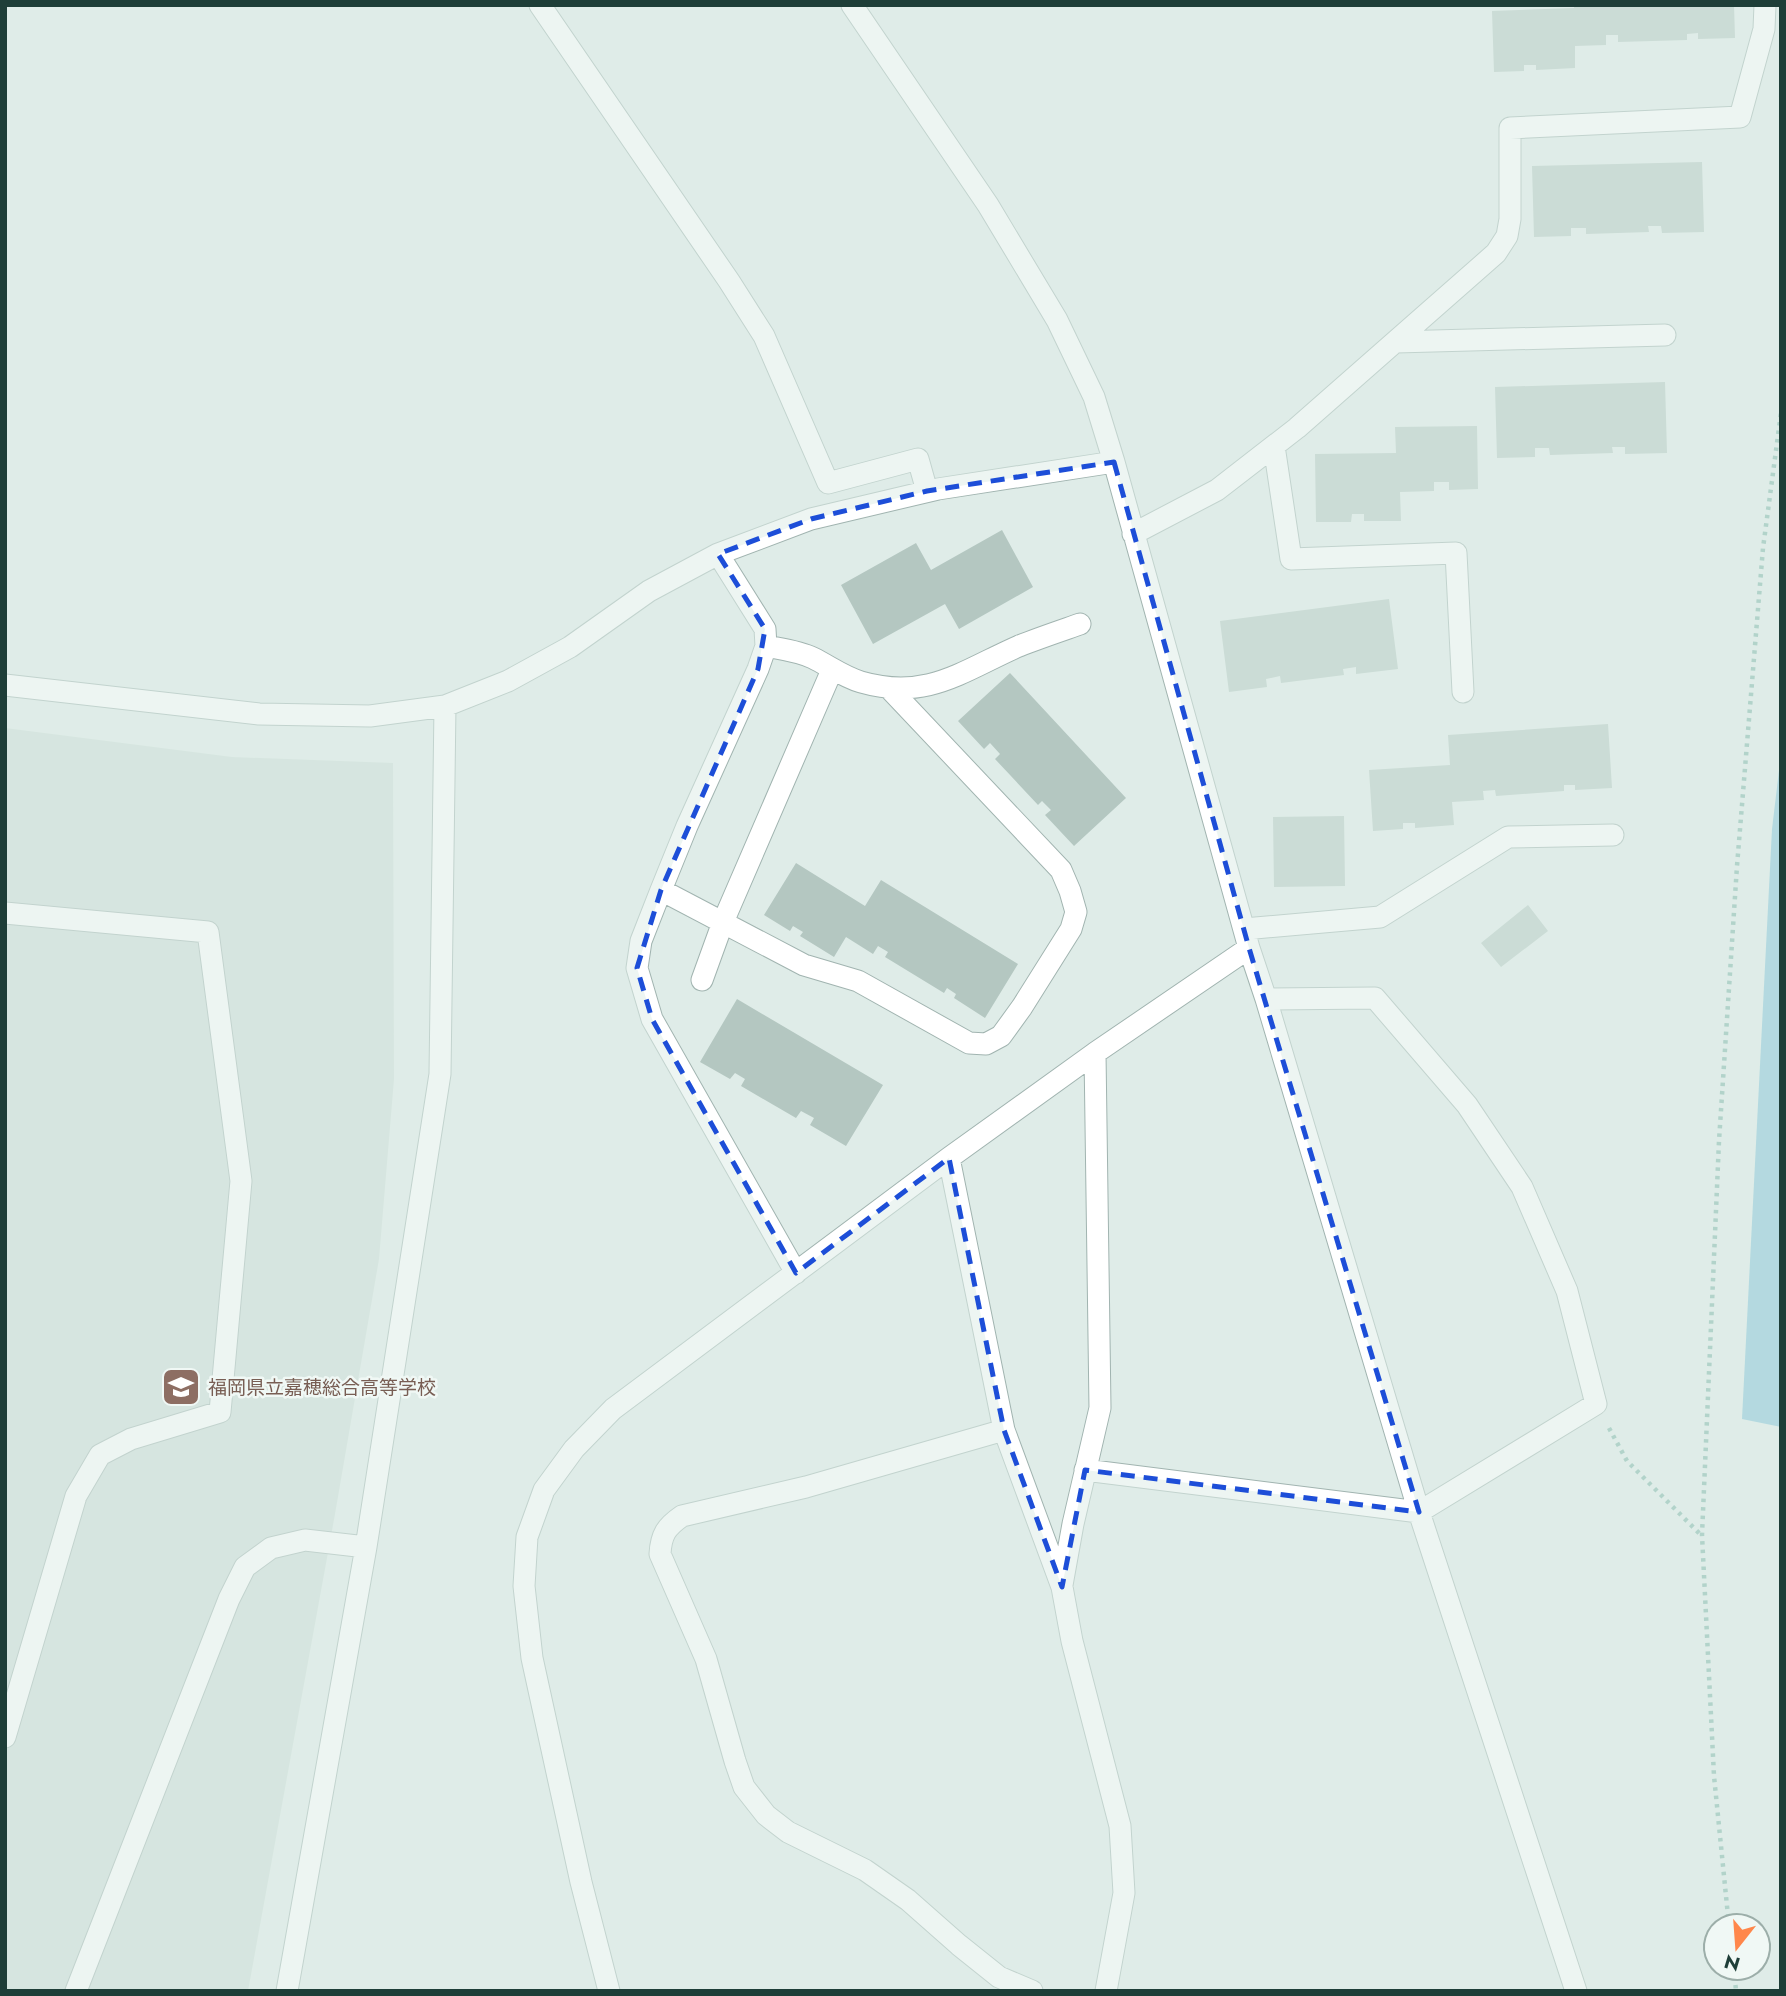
<svg xmlns="http://www.w3.org/2000/svg" width="1786" height="1996" font-family="Jost,'Noto Sans JP',sans-serif">
  <rect width="100%" height="100%" fill="#dfece8"/>
  <path fill="#cddcd7" d="M 5,728 L 232,757 L 393,763 L 394,1079 L 379,1259 L 335,1514 L 248,1991 L 5,1991 Z"/>
  <path fill="#81c2d7" d="M 1781,754 L 1781,1427 L 1742,1419 L 1772,829 Z"/>
  <path fill="#b4c7c1" d="M 1574,5 L 1734,5 L 1735,38 L 1698,39 L 1698,33 L 1687,34 L 1687,40 L 1618,42 L 1618,35 L 1606,35 L 1606,45 L 1575,46 L 1575,68 L 1536,70 L 1536,65 L 1524,65 L 1524,71 L 1494,72 L 1492,11 L 1574,8 Z
    M 1702,162 L 1704,232 L 1662,233 L 1661,226 L 1648,226 L 1649,232 L 1586,234 L 1586,228 L 1571,228 L 1571,236 L 1534,237 L 1532,166 Z
    M 1665,382 L 1667,453 L 1625,454 L 1625,447 L 1612,447 L 1613,453 L 1550,455 L 1549,448 L 1535,448 L 1535,457 L 1497,458 L 1495,387 Z
    M 1477,426 L 1478,489 L 1449,490 L 1449,482 L 1434,482 L 1434,491 L 1400,492 L 1401,521 L 1364,521 L 1364,514 L 1352,514 L 1351,522 L 1316,522 L 1315,454 L 1396,453 L 1395,427 Z
    M 1002,530 L 1033,587 L 959,629 L 945,604 L 873,644 L 841,585 L 916,543 L 931,570 Z
    M 1389,599 L 1398,669 L 1356,674 L 1356,667 L 1343,669 L 1344,675 L 1281,683 L 1280,676 L 1266,679 L 1267,687 L 1229,692 L 1220,621 Z
    M 1010,673 L 1126,798 L 1074,846 L 1045,815 L 1051,810 L 1042,801 L 1038,805 L 995,759 L 1000,754 L 990,743 L 984,749 L 958,721 Z
    M 1608,724 L 1612,788 L 1575,790 L 1575,785 L 1564,785 L 1564,791 L 1496,796 L 1495,790 L 1483,791 L 1484,800 L 1452,802 L 1454,825 L 1415,828 L 1415,823 L 1403,823 L 1403,829 L 1373,831 L 1369,770 L 1450,765 L 1448,735 Z
    M 1344,816 L 1345,886 L 1274,887 L 1273,817 Z
    M 796,863 L 865,906 L 881,880 L 1018,964 L 985,1018 L 954,998 L 956,994 L 947,988 L 944,993 L 885,957 L 888,952 L 878,946 L 873,954 L 846,937 L 834,957 L 800,936 L 803,932 L 793,926 L 790,931 L 764,915 Z
    M 1528,905 L 1548,931 L 1501,967 L 1481,943 Z
    M 737,999 L 883,1085 L 846,1146 L 810,1125 L 814,1118 L 801,1111 L 796,1118 L 741,1086 L 745,1079 L 735,1073 L 730,1079 L 700,1062 Z"/>
  <g fill="none" stroke-linecap="round" stroke-linejoin="round">
    <defs>
      <path id="minor" d="M 540,5 L 729,281 L 764,336 L 828,483 L 918,459 L 927,491
        M 852,5 L 988,205 L 1057,320 L 1094,397 L 1114,462 L 1249,948 L 1266,999 L 1419,1512 L 1576,1991
        M 1396,342 L 1665,335
        M 1274,446 L 1291,559 L 1456,553 L 1463,692
        M 1133,534 L 1217,490 L 1297,428 L 1496,253 L 1507,236 L 1510,219 L 1510,128 L 1740,117 L 1764,29 L 1765,5
        M 718,554 L 765,629 L 766,646 L 758,669 L 687,826 L 661,890 L 641,941 L 637,968 L 652,1019 L 796,1273
        M 766,646 C 781,649 799,651 813,658 C 829,666 844,677 861,682 C 927,701 962,671 1019,646 C 1039,638 1060,631 1080,624
        M 5,685 L 259,714 L 370,716 L 445,706 L 508,681 L 570,647 L 649,591 L 718,554 L 811,519 L 938,489 L 1114,462
        M 661,890 L 804,965 L 858,981 L 969,1043 L 986,1044 L 1001,1036 L 1022,1007 L 1071,929 L 1076,912 L 1070,891 L 1061,870 L 889,688
        M 5,913 L 208,932 L 241,1181 L 220,1412 L 131,1439 L 100,1455 L 76,1496 L 5,1737
        M 1244,929 L 1380,917 L 1508,837 L 1613,835
        M 702,980 L 723,922 L 832,670
        M 949,1158 L 1004,1430 L 1062,1587 L 1072,1641 L 1120,1826 L 1124,1893 L 1106,1991
        M 1004,1430 L 806,1487 L 682,1516 C 666,1527 661,1535 660,1554 L 706,1659 L 735,1761 L 744,1787 L 766,1815 L 788,1832 L 865,1870 L 908,1900 L 959,1945 L 999,1977 L 1032,1991
        M 1085,1470 L 1419,1512 L 1596,1404 L 1567,1291 L 1522,1187 L 1467,1105 L 1375,998 L 1266,999
        M 1062,1585 L 1073,1524 L 1100,1408 L 1095,1053
        M 76,1991 L 229,1599 L 245,1567 L 271,1548 L 305,1540 L 366,1547
        M 287,1991 L 366,1547 L 440,1074 L 445,706
        M 609,1991 L 581,1882 L 532,1658 L 524,1586 L 527,1537 L 544,1490 L 574,1449 L 613,1409 L 949,1158 L 1095,1053 L 1249,948"/>
    </defs>
    <use href="#minor" stroke="#a1b4b0" stroke-width="23"/>
    <path stroke="#7cb3a7" stroke-width="4.5" stroke-dasharray="3.5 5" stroke-linecap="butt" d="M 1609,1428 L 1627,1461 L 1701,1535
      M 1729,1926 L 1714,1776 L 1702,1535 L 1719,1141 L 1737,866 L 1763,548 L 1781,413
      M 1734,1968 L 1736,1991"/>
    <use href="#minor" stroke="#fff" stroke-width="21"/>
  </g>
  <path d="M0 0H1786V1996H0ZM 1114,462 L 1249,948 L 1419,1512 L 1085,1470 L 1062,1587 L 1004,1430 L 949,1158 L 796,1273 L 652,1019 L 637,968 L 661,890 L 758,669 L 765,629 L 718,554 L 811,519 L 927,491 Z" fill="#dfece8" fill-opacity=".55" fill-rule="evenodd"/>
  <path fill="none" stroke="#1d4ed8" stroke-width="5" stroke-dasharray="14 9" stroke-linejoin="round" d="M 1114,462 L 1249,948 L 1419,1512 L 1085,1470 L 1062,1587 L 1004,1430 L 949,1158 L 796,1273 L 652,1019 L 637,968 L 661,890 L 758,669 L 765,629 L 718,554 L 811,519 L 927,491 Z"/>
  <defs>
    <symbol id="school-square" viewBox="-11 -11 22 22"><rect x="-9" y="-9" width="18" height="18" rx="4" fill="#8d6e63" stroke="#f0f8f5"/><path d="M0-5L7-2L0 1L-7-2ZM-4 1L0 2.5L4 1V4Q0 6-4 4Z" fill="#fff"/></symbol>
  </defs>
  <g fill-rule="evenodd">
    <use href="#school-square" x="159" y="1365" width="44" height="44"/>
  </g>
  <g text-anchor="middle" stroke-width="5" stroke-linejoin="round" paint-order="stroke">
    <g font-size="19" fill="#785e54" stroke="#f0f8f5" text-anchor="start">
      <text x="208" y="1394">福岡県立嘉穂総合高等学校</text>
    </g>
  </g>
  <rect width="1786" height="1996" fill="none" stroke="#1e3e38" stroke-width="14"/>
  <g transform="translate(1737 1947) rotate(197)"><circle r="33" fill="#f0f8f5" stroke="#9caea9" stroke-width="2"/>
  <path d="M0-5L12 26L0 18L-12 26Z" fill="#ff874b"/>
  <text y="-10" font-size="19" font-weight="bold" text-anchor="middle" fill="#1e3e38">N</text>
  </g>
</svg>
